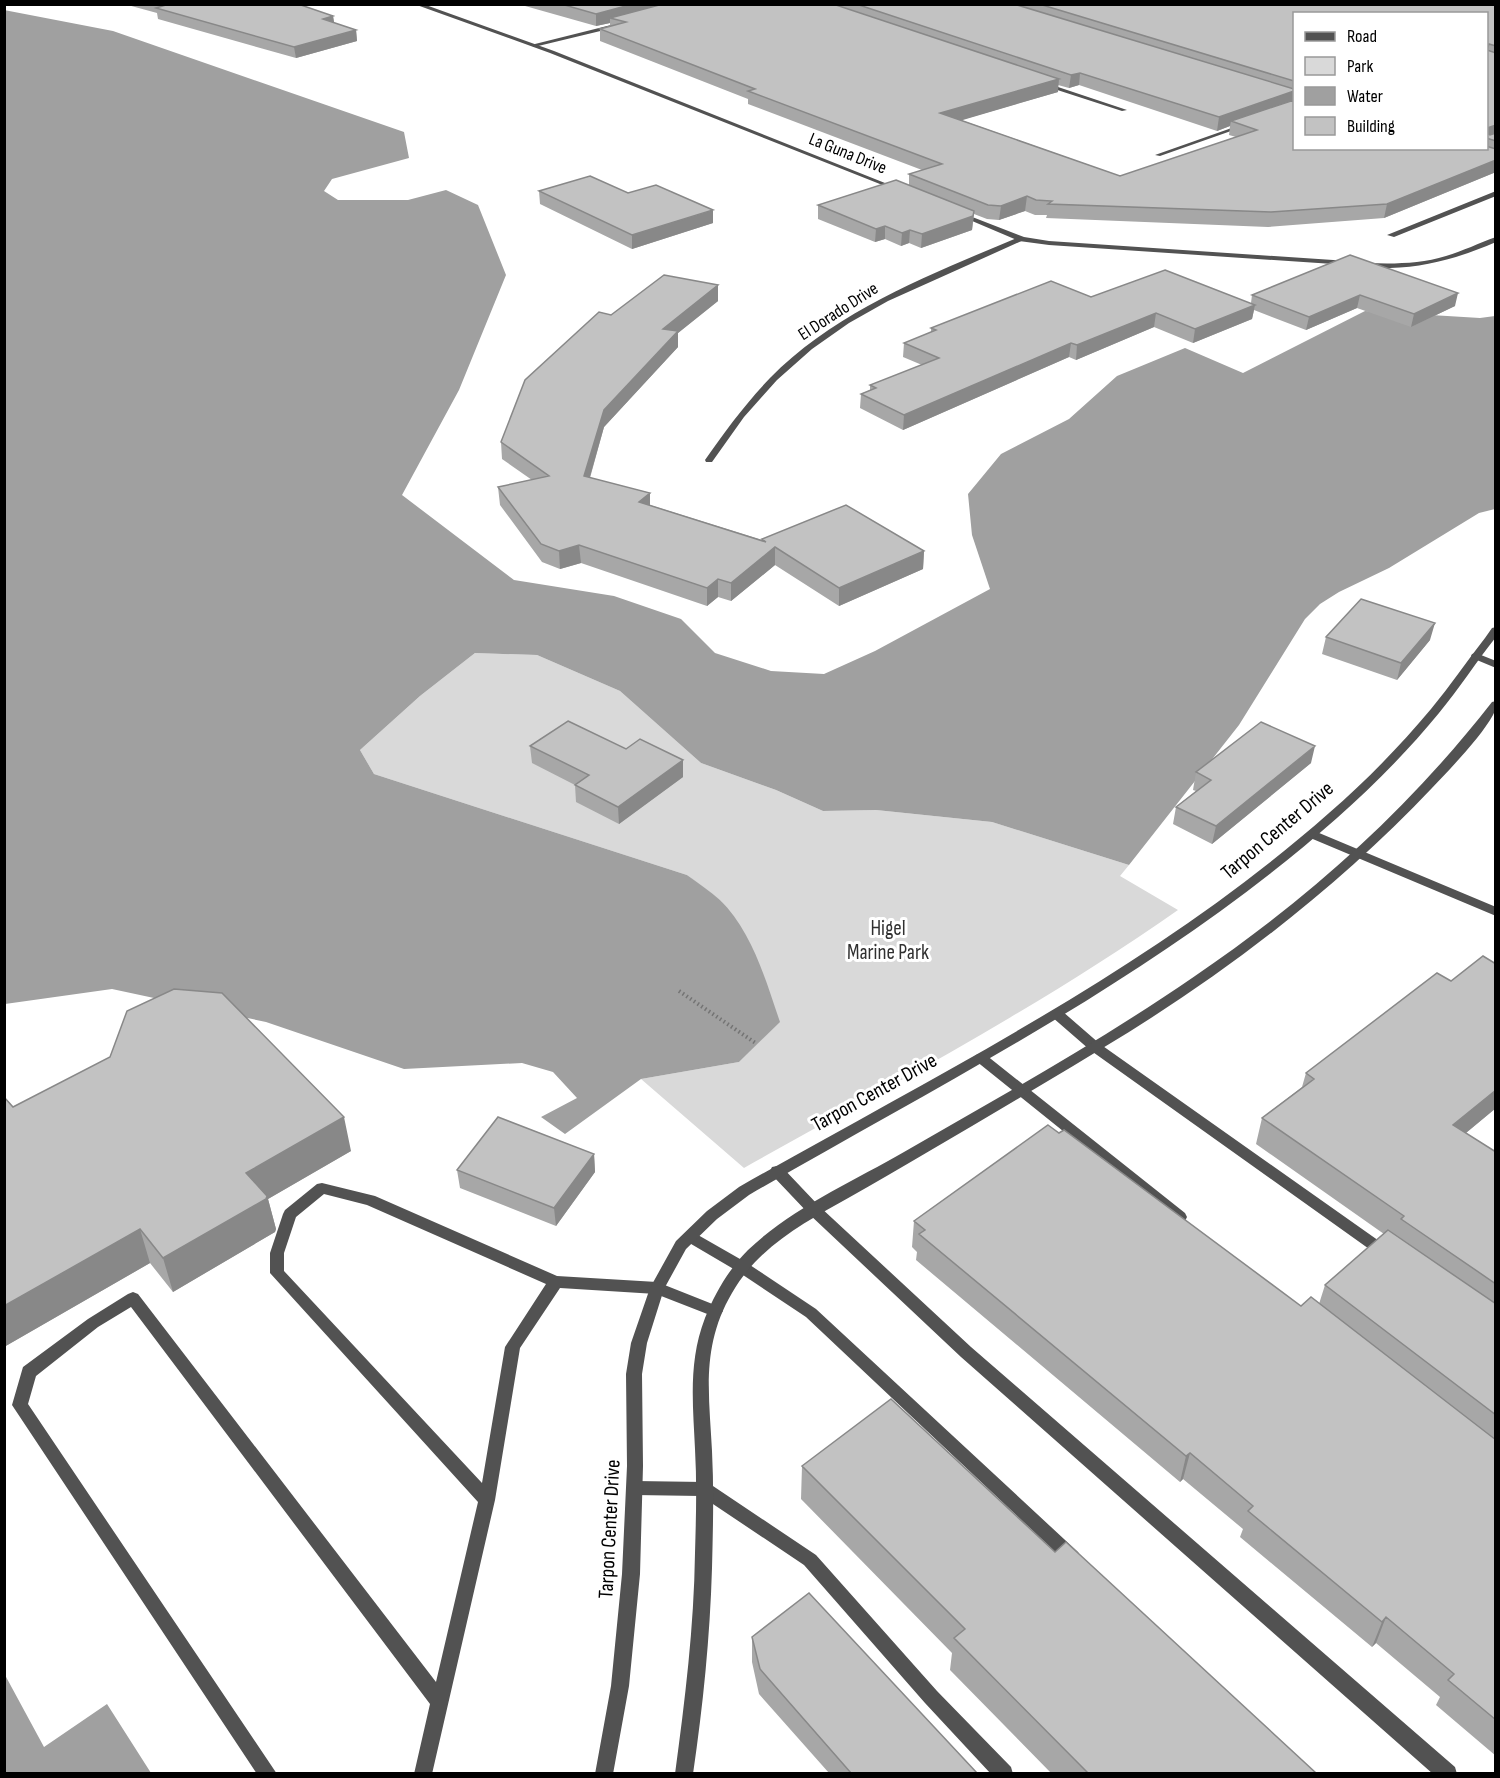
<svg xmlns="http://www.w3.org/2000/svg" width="1500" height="1778" font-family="'Sofia Sans Condensed',sans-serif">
  <rect width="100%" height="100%" fill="#fff"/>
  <path fill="#d9d9d9" d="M 475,653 L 537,655 L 620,691 L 701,763 L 776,790 L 823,811 L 876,810 L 992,822 L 1129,865 L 1120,876 L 1178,910 C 1040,1007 891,1085 744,1168 L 641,1079 L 739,1062 L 779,1022 L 721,901 L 687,875 L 374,774 L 360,750 L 420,696 Z"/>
  <path fill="#a0a0a0" d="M 4,10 L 113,31 L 404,132 L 409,158 L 332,179 L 324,191 L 338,200 L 408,200 L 446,190 L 478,205 L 506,275 L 459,390 L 402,495 L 514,580 L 614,596 L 681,619 L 715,653 L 771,671 L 824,674 L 875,651 L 990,589 L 972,535 L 968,494 L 1001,454 L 1069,419 L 1117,376 L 1185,348 L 1243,373 L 1365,311 L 1480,318 L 1495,316 L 1495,509 L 1479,513 L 1389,568 L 1339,592 L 1320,604 L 1305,619 L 1239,725 L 1129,865 L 992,822 L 876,810 L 823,811 L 776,790 L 701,763 L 620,691 L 537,655 L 475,653 L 420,696 L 360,750 L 374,774 L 687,875 C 698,883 710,891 720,900 C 752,931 766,981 780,1022 L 739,1062 L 641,1079 L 565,1134 L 541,1117 L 577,1098 L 553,1072 L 522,1063 L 404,1069 L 266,1022 L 112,989 L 5,1004 Z
    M 5,1675 L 44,1747 L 107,1704 L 151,1773 L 5,1773 Z"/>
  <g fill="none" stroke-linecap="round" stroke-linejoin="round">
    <path stroke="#747474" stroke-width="4" stroke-dasharray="1.5 3" stroke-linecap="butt" d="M 679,991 L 757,1044"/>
    <path fill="#525252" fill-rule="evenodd" d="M 1243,124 L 1248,125 L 1160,156 L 1155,155 Z
      M 1496,191 L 1496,196 L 1394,237 L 1387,235 Z
      M 1476,653 L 1496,661 L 1496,668 L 1472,658 L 1471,656 L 1472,654 Z
      M 1312,830 L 1496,907 L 1496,916 L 1308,837 L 1306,834 Z
      M 1057,1010 L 1062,1011 L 1100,1044 L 1389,1248 L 1391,1252 L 1389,1256 L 1384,1258 L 1379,1256 L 1090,1050 L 1052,1017 L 1051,1014 L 1052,1011 Z
      M 981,1053 L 986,1055 L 1185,1213 L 1187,1217 L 1185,1221 L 1180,1223 L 1175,1221 L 976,1061 L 974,1058 L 976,1055 Z
      M 777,1166 L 782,1167 L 819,1206 L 971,1347 L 1455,1767 L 1457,1774 L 1433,1774 L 961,1357 L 809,1214 L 772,1175 L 770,1171 L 772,1167 Z
      M 322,1183 L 375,1196 L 557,1276 L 657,1282 L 720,1307 L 723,1311 L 720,1315 L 715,1317 L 656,1294 L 560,1288 L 520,1348 L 495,1500 L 432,1774 L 414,1774 L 430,1704 L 131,1307 L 98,1327 L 36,1376 L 28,1404 L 277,1774 L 257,1774 L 12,1405 L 23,1367 L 88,1319 L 128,1294 L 133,1292 L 138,1294 L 436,1682 L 478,1502 L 270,1273 L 270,1253 L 283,1214 L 285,1210 L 317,1184 ZM 324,1194 L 367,1205 L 546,1284 L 505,1347 L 482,1483 L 284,1271 L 284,1253 L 296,1217 Z
      M 691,1231 L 747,1263 L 816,1309 L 1078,1552 L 1081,1557 L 1078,1562 L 1072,1565 L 1066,1562 L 806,1317 L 737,1271 L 686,1241 L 684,1237 L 686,1233 Z
      M 635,1481 L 704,1482 L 710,1484 L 816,1555 L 937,1691 L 1011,1767 L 1013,1774 L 991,1774 L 925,1703 L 804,1565 L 701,1496 L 635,1495 L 629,1493 L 627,1488 L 629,1483 Z"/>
    <path fill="#525252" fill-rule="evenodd" d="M 615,24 L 617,27 L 534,47 L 531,45 Z
      M 1042,83 L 1046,83 L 1127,110 L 1122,111 L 1042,85 Z
      M 1019,237 L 1026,239 L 888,301 L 849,323 L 812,349 L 777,380 L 744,417 L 712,462 L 706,462 L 705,460 C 725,431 746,403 770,378 C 838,309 932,274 1019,237 Z
      M 1496,627 L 1496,637 C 1476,662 1459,689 1439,713 C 1408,751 1373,786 1337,818 C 1162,973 950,1079 749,1195 L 717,1219 L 686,1249 L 664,1289 L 647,1343 L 642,1374 L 643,1466 L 640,1574 L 629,1686 L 613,1774 L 595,1774 L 611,1686 L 622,1574 L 627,1466 L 626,1374 L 631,1343 L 650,1288 L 676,1241 L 707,1211 L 739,1187 C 941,1072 1154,968 1329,813 C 1366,781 1400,746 1431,709 C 1450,686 1467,661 1485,638 L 1492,628 Z
      M 1496,701 C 1496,708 1496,709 1493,715 C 1481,737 1450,769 1432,788 C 1342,883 1239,963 1129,1032 C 1062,1073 994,1113 926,1153 C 901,1168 876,1182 850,1197 C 805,1222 758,1247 732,1293 C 701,1346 709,1393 712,1451 C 714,1490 713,1529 712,1568 C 710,1637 703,1706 693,1774 L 675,1774 C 685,1700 694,1627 695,1553 C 696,1519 697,1484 695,1449 C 693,1404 688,1362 705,1318 C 715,1293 729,1269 748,1250 C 792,1208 852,1182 904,1152 C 1002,1096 1102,1040 1195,976 C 1309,898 1407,811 1492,702 Z"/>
    <path fill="#525252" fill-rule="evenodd" d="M 414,4 L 423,4 L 554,51 L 900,189 L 895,190 L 550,53 Z
      M 958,213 L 962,213 L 1024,237 L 1049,241 L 1348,261 L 1352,263 L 1348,265 L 1049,245 L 1019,241 L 958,215 Z
      M 1496,237 L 1496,242 C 1461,257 1428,267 1390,268 C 1381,268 1370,269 1362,265 L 1366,263 C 1393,264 1420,264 1446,256 C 1463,251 1479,243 1496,237 Z"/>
  </g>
  <path fill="#a7a7a7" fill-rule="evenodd" d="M 124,4 L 302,4 L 300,5 L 333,16 L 334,23 L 356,30 L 357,41 L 296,58 L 158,19 L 157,13 Z
    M 518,4 L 1496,4 L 1496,172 L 1384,218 L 1268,227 L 1046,218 L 1047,215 L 1035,215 L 1025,211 L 999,220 L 987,219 L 974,214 L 972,230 L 921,248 L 909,243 L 901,246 L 885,239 L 875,242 L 818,219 L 818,205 L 909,185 L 909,174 L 922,170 L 748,104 L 748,99 L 600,41 L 600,29 L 610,26 L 610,23 L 596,26 ZM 1294,14 L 1486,14 L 1486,148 L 1294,148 ZM 1058,85 L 1069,88 L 1079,85 L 1217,131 L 1230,126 L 1229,135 L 1236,137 L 1120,176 L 961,120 L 1058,92 Z
    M 539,191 L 713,223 L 632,249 L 540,204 Z
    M 1350,255 L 1455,306 L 1411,327 L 1357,308 L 1306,330 L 1254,310 L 1252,319 L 1193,343 L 1154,327 L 1076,360 L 1069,357 L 903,430 L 860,408 L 861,394 L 870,390 L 870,385 L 922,365 L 903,357 L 904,343 L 931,332 L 931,328 L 1091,297 L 1251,303 L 1252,295 Z
    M 718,285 L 718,301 L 678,333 L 678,347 L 604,427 L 590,478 L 650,493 L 650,505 L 762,540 L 762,539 L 924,551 L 923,569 L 839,606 L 775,565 L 731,601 L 718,597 L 707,606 L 581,563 L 560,569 L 542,562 L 500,505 L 498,487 L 532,480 L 502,459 L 501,442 L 611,315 Z
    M 1326,637 L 1430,640 L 1397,680 L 1322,654 Z
    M 530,746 L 626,749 L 683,760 L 683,777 L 619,824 L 576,802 L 575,785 L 532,763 Z
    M 1311,763 L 1212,844 L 1173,824 L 1176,807 L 1196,791 L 1193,790 L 1196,772 Z
    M 1496,964 L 1496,1108 L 1466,1133 L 1496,1152 L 1496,1756 L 1436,1705 L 1440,1697 L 1376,1643 L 1372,1647 L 1240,1537 L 1243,1529 L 1183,1479 L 1180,1482 L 916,1260 L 917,1252 L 912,1247 L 914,1221 L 1301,1306 L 1319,1304 L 1325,1285 L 1384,1234 L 1256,1144 L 1262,1118 L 1302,1087 L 1306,1073 L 1451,981 Z
    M 4,1097 L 13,1107 L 351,1151 L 268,1199 L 276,1229 L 275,1232 L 173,1292 L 150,1263 L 4,1347 Z
    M 594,1154 L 595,1172 L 556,1226 L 460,1188 L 457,1170 Z
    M 802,1466 L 1055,1552 L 1316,1773 L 1051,1773 L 950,1670 L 952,1653 L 801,1499 Z
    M 752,1637 L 977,1773 L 829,1773 L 759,1694 L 752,1662 Z"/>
  <path fill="#888" d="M 633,4 L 681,4 L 610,18 L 610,23 L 596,26 L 596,14 Z
    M 333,16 L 335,28 L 323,19 Z
    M 356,30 L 357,41 L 296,58 L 294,47 Z
    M 1080,73 L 1079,85 L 1069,88 L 1071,75 Z
    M 1059,79 L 1058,92 L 939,127 L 940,113 Z
    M 1294,91 L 1293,104 L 1231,121 L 1230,126 L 1217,131 L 1219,117 Z
    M 1496,125 L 1495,137 L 1486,138 L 1487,128 Z
    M 1496,160 L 1496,172 L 1384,218 L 1387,204 Z
    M 1027,196 L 1025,211 L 999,220 L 1001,206 Z
    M 713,210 L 713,223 L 632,249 L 632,235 Z
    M 974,211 L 972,230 L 921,248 L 922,234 Z
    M 885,226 L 885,239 L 875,242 L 876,229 Z
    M 910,230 L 909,243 L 901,246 L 902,233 Z
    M 718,285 L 718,301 L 678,333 L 678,347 L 604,427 L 585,494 L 584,476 L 604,410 L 663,329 Z
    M 1458,293 L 1455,306 L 1411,327 L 1414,314 Z
    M 1360,295 L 1357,308 L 1306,330 L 1309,317 Z
    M 1255,305 L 1252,319 L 1193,343 L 1195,329 Z
    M 1156,313 L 1154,327 L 1076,360 L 1077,345 Z
    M 1071,343 L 1069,357 L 903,430 L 904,415 Z
    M 650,493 L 650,510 L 639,502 Z
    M 579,545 L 581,563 L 560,569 L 559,551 Z
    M 775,547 L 775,565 L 731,601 L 731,583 Z
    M 924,551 L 923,569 L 839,606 L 839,588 Z
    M 718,579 L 718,597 L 707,606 L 707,588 Z
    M 1435,623 L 1430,640 L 1397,680 L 1401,663 Z
    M 1315,746 L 1311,763 L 1212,844 L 1216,826 Z
    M 683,760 L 683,777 L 619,824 L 618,807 Z
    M 1496,1090 L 1496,1108 L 1444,1151 L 1453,1125 Z
    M 344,1117 L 351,1151 L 268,1199 L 276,1229 L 275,1232 L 173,1292 L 163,1258 L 246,1173 Z
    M 594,1154 L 595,1172 L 556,1226 L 554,1208 Z
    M 140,1229 L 150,1263 L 4,1347 L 4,1306 Z
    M 1190,1453 L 1183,1479 L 1180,1482 L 1186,1456 Z
    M 1386,1617 L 1376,1643 L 1372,1647 L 1382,1622 Z"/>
  <path fill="#c2c2c2" stroke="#888" stroke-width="1.5" d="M 163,4 L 298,4 L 333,16 L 323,19 L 356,30 L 294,47 L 156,8 L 166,5 Z
    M 561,4 L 633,4 L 596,14 Z
    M 663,4 L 833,4 L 1059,79 L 940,113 L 1120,176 L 1257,130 L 1231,121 L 1294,100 L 1294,148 L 1486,148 L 1486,146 L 1496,149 L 1496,160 L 1387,204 L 1271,212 L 1048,204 L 1052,201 L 1036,200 L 1027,196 L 1001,206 L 988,205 L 909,174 L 942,164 L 748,91 L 755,89 L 600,29 L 626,22 L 610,18 Z
    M 856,4 L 1014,4 L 1294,89 L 1294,91 L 1219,117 L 1080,73 L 1071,75 Z
    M 1039,4 L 1496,4 L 1496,46 L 1489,44 L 1487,50 L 1496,53 L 1496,125 L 1487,128 L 1487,133 L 1490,135 L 1496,133 L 1496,141 L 1486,138 L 1486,14 L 1294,14 L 1294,81 Z
    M 590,176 L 628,193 L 656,185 L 713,210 L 632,235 L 539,191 Z
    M 896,180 L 974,211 L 973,216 L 922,234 L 910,230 L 902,233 L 885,226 L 876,229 L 818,205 Z
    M 1350,255 L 1458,293 L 1414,314 L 1360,295 L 1309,317 L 1252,295 Z
    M 1165,270 L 1255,305 L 1195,329 L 1156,313 L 1077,345 L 1071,343 L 904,415 L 861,394 L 876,388 L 870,385 L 939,358 L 904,343 L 936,330 L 931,328 L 1051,281 L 1091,297 Z
    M 664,275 L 718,285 L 663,329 L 678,331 L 604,410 L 584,476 L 650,493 L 639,502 L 766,542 L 762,539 L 846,505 L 924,551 L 839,588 L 775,547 L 731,583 L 718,579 L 707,588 L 579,545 L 559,551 L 541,544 L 498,487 L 549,476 L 501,442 L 525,380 L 599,312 L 611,315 Z
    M 1361,599 L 1435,623 L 1401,663 L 1326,637 Z
    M 568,721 L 626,749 L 640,739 L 683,760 L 618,807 L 575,785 L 589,775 L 530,746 Z
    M 1261,722 L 1315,746 L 1216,826 L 1176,807 L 1211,780 L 1196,772 Z
    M 1483,956 L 1496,964 L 1496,1090 L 1453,1125 L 1496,1152 L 1496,1284 L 1401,1219 L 1404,1216 L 1262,1118 L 1314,1079 L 1306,1073 L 1437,973 L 1451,981 Z
    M 174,989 L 222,993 L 344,1117 L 246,1173 L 267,1196 L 266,1199 L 163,1258 L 140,1229 L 4,1306 L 4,1097 L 13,1107 L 110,1057 L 127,1011 Z
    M 498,1117 L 594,1154 L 554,1208 L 457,1170 Z
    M 1048,1125 L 1059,1133 L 1064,1130 L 1301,1306 L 1311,1297 L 1496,1440 L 1496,1720 L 1448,1680 L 1454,1674 L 1386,1617 L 1382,1622 L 1248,1511 L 1253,1506 L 1190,1453 L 1186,1456 L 919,1234 L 925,1230 L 914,1221 Z
    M 1388,1230 L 1496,1304 L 1496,1415 L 1325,1285 Z
    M 891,1399 L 1055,1552 L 1066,1542 L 1316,1773 L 1088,1773 L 954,1638 L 965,1629 L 802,1466 Z
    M 809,1593 L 977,1773 L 851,1773 L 760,1669 L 752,1637 Z"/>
  <g text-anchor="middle" stroke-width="6" stroke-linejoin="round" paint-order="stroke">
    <g font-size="18" fill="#000" stroke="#fff">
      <text transform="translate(848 153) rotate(22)" y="6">La Guna Drive</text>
      <text transform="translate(838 311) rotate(-33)" y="6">El Dorado Drive</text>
    </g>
    <g font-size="21" fill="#000" stroke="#fff">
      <text transform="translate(1277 830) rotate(-40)" y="7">Tarpon Center Drive</text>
      <text transform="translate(874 1092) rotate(-29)" y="7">Tarpon Center Drive</text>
      <text transform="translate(609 1529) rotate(-87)" y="7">Tarpon Center Drive</text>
    </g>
    <g font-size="21" fill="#303030" stroke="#fff">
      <text x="888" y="935">Higel<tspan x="888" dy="24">Marine Park</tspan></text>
    </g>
  </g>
  <rect width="1500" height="1778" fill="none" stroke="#000000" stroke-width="12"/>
  <rect x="1293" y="12" width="195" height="138" fill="#ffffff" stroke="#999999" stroke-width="1.5"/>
  <rect x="1305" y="32" width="30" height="9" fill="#525252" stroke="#999999" stroke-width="1.5"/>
  <text x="1347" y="42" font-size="18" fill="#000000">Road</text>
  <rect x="1305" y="57" width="30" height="18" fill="#d9d9d9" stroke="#999999" stroke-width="1.5"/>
  <text x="1347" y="72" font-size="18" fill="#000000">Park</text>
  <rect x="1305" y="87" width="30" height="18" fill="#a0a0a0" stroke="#999999" stroke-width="1.5"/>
  <text x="1347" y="102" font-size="18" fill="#000000">Water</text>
  <rect x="1305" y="117" width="30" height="18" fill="#c2c2c2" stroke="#999999" stroke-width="1.5"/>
  <text x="1347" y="132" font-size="18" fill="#000000">Building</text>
</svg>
